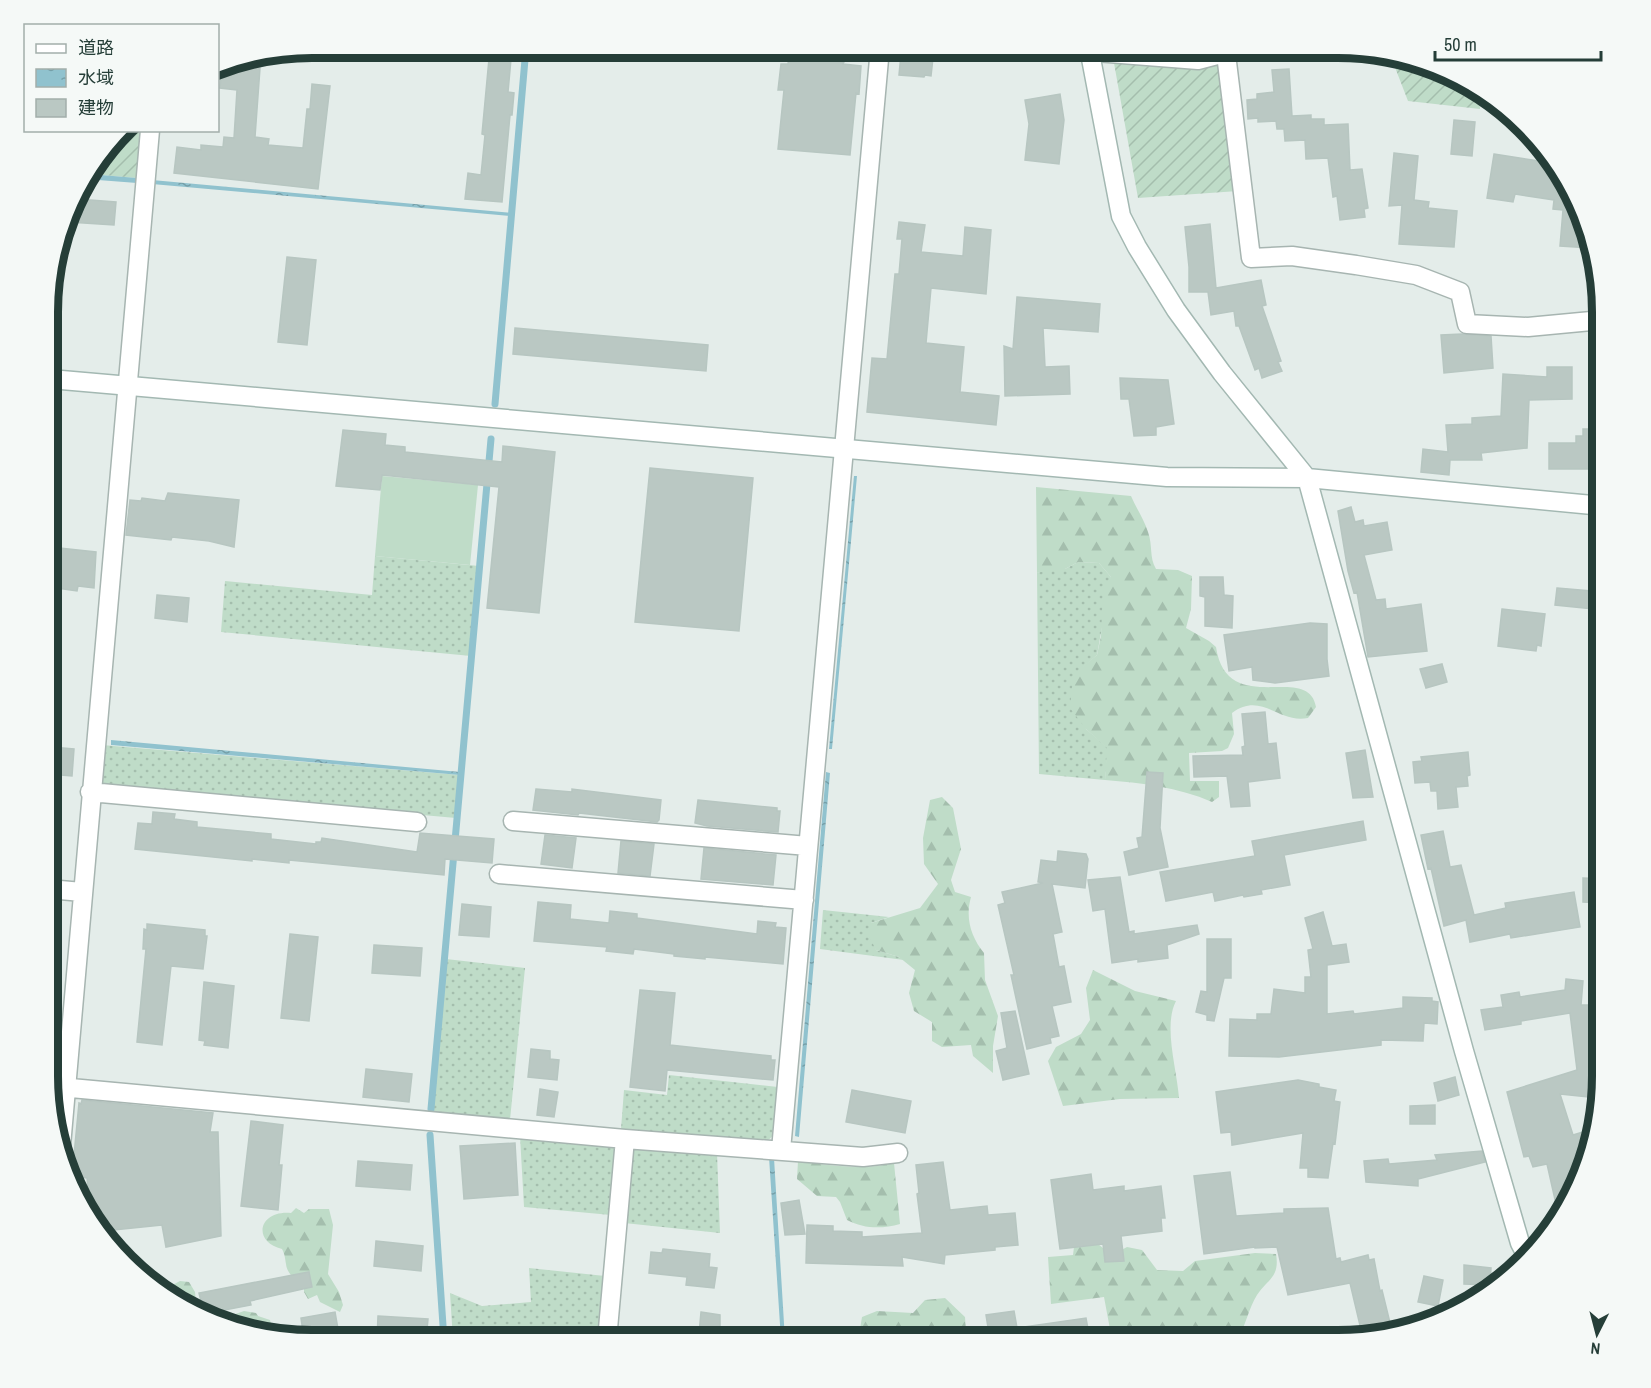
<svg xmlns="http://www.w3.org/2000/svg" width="1651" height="1388" font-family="'Archivo Narrow','Noto Sans JP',sans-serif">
  <defs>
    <pattern id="grass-dots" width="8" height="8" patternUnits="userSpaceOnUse" patternTransform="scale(1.5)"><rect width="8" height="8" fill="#bfdcc8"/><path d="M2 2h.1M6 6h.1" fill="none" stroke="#a4bead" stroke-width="1.8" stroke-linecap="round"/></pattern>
    <pattern id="forest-firs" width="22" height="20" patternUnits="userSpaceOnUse" patternTransform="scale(1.5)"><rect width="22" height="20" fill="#bfdcc8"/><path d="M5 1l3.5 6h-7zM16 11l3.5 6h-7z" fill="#a4bead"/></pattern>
    <pattern id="garden-furrows" width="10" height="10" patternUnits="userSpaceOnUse" patternTransform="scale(1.5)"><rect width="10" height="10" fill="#bfdcc8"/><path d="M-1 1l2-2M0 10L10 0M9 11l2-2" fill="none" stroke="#a4bead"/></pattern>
    <pattern id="water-ripples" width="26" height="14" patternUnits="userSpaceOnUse" patternTransform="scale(1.5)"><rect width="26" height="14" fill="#90c2ce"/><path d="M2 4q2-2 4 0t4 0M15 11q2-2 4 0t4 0" fill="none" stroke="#759fa8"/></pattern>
  </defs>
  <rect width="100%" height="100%" fill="#e4edea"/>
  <path fill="url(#grass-dots)" d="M 375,556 L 479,566 L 471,656 L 221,632 L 225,581 L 372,595 Z
    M 1078,562 L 1099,563 L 1111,577 L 1097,655 L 1081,669 L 1086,729 L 1108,748 L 1105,780 L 1039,774 L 1037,573 L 1050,568 L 1065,569 Z
    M 102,745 L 460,775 L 456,818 L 99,786 Z
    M 823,910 L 889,917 L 871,923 L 876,950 L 899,957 L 904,960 L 820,949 Z
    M 446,959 L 525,968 L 510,1120 L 432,1114 Z
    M 669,1075 L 778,1087 L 775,1131 C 772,1138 768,1142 761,1142 L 621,1129 L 624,1090 L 667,1095 Z
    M 520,1136 L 611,1144 L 616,1151 L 611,1215 L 524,1207 Z
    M 637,1146 L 717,1153 L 720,1233 L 624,1223 L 631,1153 Z
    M 529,1268 L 605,1276 L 599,1340 L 453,1340 L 450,1293 L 482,1306 L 531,1302 Z
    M 851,1329 L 853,1340 L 785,1340 L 785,1335 Z"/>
  <path fill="url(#forest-firs)" d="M 1036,487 L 1131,496 C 1136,508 1144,519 1148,532 C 1153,546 1149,557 1156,569 L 1178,570 L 1192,576 L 1191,609 L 1186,628 L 1209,641 L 1216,647 C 1227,720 1308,661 1316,707 L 1308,718 C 1278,724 1262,691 1232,713 L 1234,734 L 1228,748 L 1222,751 L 1189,753 L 1190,781 L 1219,781 L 1219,797 L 1212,802 C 1178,787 1141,783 1105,780 L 1107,748 L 1086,729 L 1070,708 L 1072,687 L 1081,668 L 1097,655 L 1101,636 L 1103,590 L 1111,577 L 1099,563 L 1078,562 L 1065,569 L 1053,569 L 1037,573 Z
    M 942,797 L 953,808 L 961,849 L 951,880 L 955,892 L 971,897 C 965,918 971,937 984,953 L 985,980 L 998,1016 L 993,1046 L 993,1073 L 973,1056 L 971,1045 L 942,1047 L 932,1041 L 932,1022 L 914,1011 L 909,993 L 915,970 L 899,957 L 876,950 L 868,934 L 871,923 L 920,908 L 938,884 L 924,864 L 923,838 L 930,800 Z
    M 1093,970 L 1135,991 L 1176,1001 C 1163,1026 1177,1069 1179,1098 L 1120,1099 L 1063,1106 L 1048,1061 L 1056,1047 L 1081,1034 L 1090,1020 L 1086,988 Z
    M 798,1161 C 829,1165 863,1171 894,1163 L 900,1224 C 882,1229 864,1229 847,1220 L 840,1202 L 836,1197 L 817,1196 L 797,1179 Z
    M 296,1208 L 304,1213 L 309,1209 L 329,1209 L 333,1225 L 328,1274 L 339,1292 L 343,1305 L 340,1312 L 320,1302 L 317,1295 L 308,1299 L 304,1292 L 304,1287 C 296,1280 287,1274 286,1264 C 285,1258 285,1255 282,1249 C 252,1242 258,1210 291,1213 Z
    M 1094,1241 L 1112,1255 L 1127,1247 L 1142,1250 L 1157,1270 L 1183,1271 L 1195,1261 L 1255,1253 L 1276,1254 C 1280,1277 1268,1279 1257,1295 C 1249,1308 1245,1326 1238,1340 L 1112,1340 L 1104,1297 L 1051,1304 L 1048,1257 L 1073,1255 L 1074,1247 Z
    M 180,1281 L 189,1282 L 195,1292 L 196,1301 L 192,1307 L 165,1289 Z
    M 945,1298 L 965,1317 L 966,1331 L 971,1340 L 899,1340 L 883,1336 L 859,1335 L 862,1317 L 877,1311 L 913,1313 L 925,1300 Z
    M 244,1311 L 256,1313 L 258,1316 L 270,1320 L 273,1332 L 210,1319 L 227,1317 Z"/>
  <path fill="url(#garden-furrows)" d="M 1391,57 L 1440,68 L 1479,94 L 1480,109 L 1408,101 Z
    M 1124,60 L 1224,60 L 1238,191 L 1138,198 L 1114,63 Z
    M 124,131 L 142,131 L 137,178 L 89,174 Z"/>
  <path fill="#bfdcc8" d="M 382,476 L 478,485 L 470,565 L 375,556 Z"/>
  <path fill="url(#water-ripples)" d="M 89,174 L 137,178 L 137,183 L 85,179 Z
    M 152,180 L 512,213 L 511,216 L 152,184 Z
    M 854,476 L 857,476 L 832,749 L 829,749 Z
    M 111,740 L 460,772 L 460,775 L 111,745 Z
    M 826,772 L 830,773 L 799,1137 L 795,1136 Z
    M 769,1157 L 774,1158 L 785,1340 L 781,1340 Z"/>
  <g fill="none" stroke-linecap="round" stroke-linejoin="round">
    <path stroke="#90c2ce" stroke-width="7" d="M 495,404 L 526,48
      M 431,1109 L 491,439
      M 430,1135 L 444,1340"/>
  </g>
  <path fill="#bac8c3" stroke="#b7c6c1" stroke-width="1.5" d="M 490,48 L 512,48 L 508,92 L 514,93 L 512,115 L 510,115 L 502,202 L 465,199 L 468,173 L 481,175 L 485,135 L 482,134 Z
    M 901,54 L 933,58 L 931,76 L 925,75 L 924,77 L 899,75 Z
    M 789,56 L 844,62 L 843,64 L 861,66 L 859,94 L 856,93 L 850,155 L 778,149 L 784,90 L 778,90 L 781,64 L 788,64 Z
    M 222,65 L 260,68 L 255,137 L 269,139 L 268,145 L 303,148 L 307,109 L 310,109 L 312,84 L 330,86 L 318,189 L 174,173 L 177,147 L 201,150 L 201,145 L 223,147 L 224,137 L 234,138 L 237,90 L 220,88 Z
    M 1289,69 L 1292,116 L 1311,115 L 1311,119 L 1324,119 L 1324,125 L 1348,124 L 1350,170 L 1362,169 L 1368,208 L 1364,209 L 1365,217 L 1340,220 L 1337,196 L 1333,197 L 1328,158 L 1306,159 L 1305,140 L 1285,141 L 1284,129 L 1277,129 L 1276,121 L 1258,122 L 1258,118 L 1248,119 L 1247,100 L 1257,99 L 1257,94 L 1274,92 L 1272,70 Z
    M 1060,94 L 1064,120 L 1059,164 L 1025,160 L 1029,124 L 1025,100 Z
    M 1454,120 L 1475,122 L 1472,156 L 1451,154 Z
    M 1394,153 L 1418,156 L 1414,200 L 1429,202 L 1428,208 L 1457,211 L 1454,247 L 1399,244 L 1402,205 L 1389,206 Z
    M 1494,154 L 1552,163 L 1576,196 L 1590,248 L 1560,246 L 1563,210 L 1553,209 L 1554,200 L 1515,194 L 1513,202 L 1487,198 Z
    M 77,199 L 116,202 L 114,225 L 69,222 Z
    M 899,222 L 925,225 L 921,252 L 963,256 L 965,227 L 991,230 L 986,294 L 931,288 L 926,343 L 964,347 L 960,392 L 999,396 L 996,425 L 867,412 L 872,358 L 887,359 L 895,274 L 899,274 L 902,239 L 897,239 Z
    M 1210,224 L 1216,288 L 1261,280 L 1266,305 L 1262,306 L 1281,361 L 1278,362 L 1282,371 L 1262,378 L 1259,368 L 1255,370 L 1239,326 L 1236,326 L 1234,311 L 1211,315 L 1208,292 L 1189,292 L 1189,267 L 1185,227 Z
    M 287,257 L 316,260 L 307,345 L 278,342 Z
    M 1017,297 L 1100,304 L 1098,332 L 1043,328 L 1045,367 L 1069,366 L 1070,394 L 1005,396 L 1004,346 L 1013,349 Z
    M 515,328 L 708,345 L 706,371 L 513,354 Z
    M 1462,334 L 1491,336 L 1493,368 L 1444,373 L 1441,335 Z
    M 1547,367 L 1572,367 L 1572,399 L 1529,400 L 1527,448 L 1481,453 L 1482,460 L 1450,460 L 1449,475 L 1421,472 L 1423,449 L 1448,452 L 1446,425 L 1472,424 L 1472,418 L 1501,416 L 1503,374 L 1547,377 Z
    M 1120,378 L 1168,380 L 1174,424 L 1156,427 L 1156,435 L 1134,436 L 1129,399 L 1121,399 Z
    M 1583,429 L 1603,429 L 1603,469 L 1549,469 L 1549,443 L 1576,443 L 1576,436 L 1583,436 Z
    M 343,430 L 386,434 L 385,445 L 405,447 L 405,452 L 502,462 L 503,446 L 555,452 L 539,613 L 487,608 L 499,487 L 382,475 L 380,490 L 336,486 Z
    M 650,468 L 753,478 L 739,631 L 635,622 Z
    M 168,493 L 239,500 L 234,547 L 209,541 L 172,537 L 171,540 L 126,535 L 130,500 L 141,501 L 142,498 L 165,501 Z
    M 1351,507 L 1355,522 L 1363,520 L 1364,526 L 1387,522 L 1392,550 L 1364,555 L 1376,600 L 1385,599 L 1386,609 L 1421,604 L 1427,651 L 1368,657 L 1357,592 L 1354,593 L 1348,571 L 1338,511 Z
    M 50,547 L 96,552 L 94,588 L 78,586 L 77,591 L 50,587 Z
    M 1200,577 L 1223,577 L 1224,595 L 1233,596 L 1232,628 L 1205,626 L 1205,597 L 1200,596 Z
    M 1557,588 L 1603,592 L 1603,610 L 1555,605 Z
    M 157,595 L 189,598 L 187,622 L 155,618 Z
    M 1502,609 L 1545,614 L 1541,646 L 1537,645 L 1536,651 L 1498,646 Z
    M 1310,623 L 1327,624 L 1327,659 L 1329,676 L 1275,683 L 1253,680 L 1252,667 L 1229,671 L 1224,635 Z
    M 1442,664 L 1447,682 L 1426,688 L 1420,669 Z
    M 1265,712 L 1268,744 L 1276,743 L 1280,778 L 1248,782 L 1250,806 L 1231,807 L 1227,776 L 1194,777 L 1193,756 L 1243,755 L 1242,747 L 1245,746 L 1242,714 Z
    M 51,747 L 74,749 L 72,776 L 49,774 Z
    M 1365,750 L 1373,797 L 1353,798 L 1346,753 Z
    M 1468,752 L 1470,775 L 1467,776 L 1468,786 L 1456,787 L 1458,807 L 1438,809 L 1437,791 L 1431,791 L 1430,782 L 1415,783 L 1413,762 L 1422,761 L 1421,757 Z
    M 1147,772 L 1163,773 L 1160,828 L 1168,867 L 1129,875 L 1124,852 L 1139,848 L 1137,838 L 1142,837 Z
    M 536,789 L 572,792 L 572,789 L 661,800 L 659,820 L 657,822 L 579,813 L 578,815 L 533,810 Z
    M 698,800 L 777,808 L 777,811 L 780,811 L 778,832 L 707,826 L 695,823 Z
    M 153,812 L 175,814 L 174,819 L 197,822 L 197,827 L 271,834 L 271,839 L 316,844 L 316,842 L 321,842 L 322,838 L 417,852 L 420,833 L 494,839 L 492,863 L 445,859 L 444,875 L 289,860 L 289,863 L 252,859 L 252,861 L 135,849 L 138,823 L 152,824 Z
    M 1363,821 L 1366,840 L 1284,855 L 1290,885 L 1261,890 L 1262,894 L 1244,897 L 1243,895 L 1215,901 L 1213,892 L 1166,901 L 1160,872 L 1255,856 L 1252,841 Z
    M 1443,831 L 1450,867 L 1461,865 L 1474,915 L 1506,908 L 1505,903 L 1574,892 L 1580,927 L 1511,938 L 1510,934 L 1470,942 L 1466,920 L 1444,926 L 1431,868 L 1428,869 L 1421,835 Z
    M 545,835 L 576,838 L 572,868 L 541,864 Z
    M 621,841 L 654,844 L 650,876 L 618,873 Z
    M 704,848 L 776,855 L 773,885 L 701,879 Z
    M 1058,851 L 1086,854 L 1088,859 L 1085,888 L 1052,884 L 1062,932 L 1053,934 L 1059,967 L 1064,966 L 1071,1002 L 1052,1006 L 1059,1036 L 1050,1038 L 1051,1043 L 1027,1049 L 1011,975 L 1014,975 L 998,905 L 1005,903 L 1002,892 L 1043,883 L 1038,882 L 1041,860 L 1057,862 Z
    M 1120,877 L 1129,932 L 1134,931 L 1134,934 L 1197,925 L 1199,934 L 1167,945 L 1168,958 L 1138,962 L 1138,959 L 1112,963 L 1105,909 L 1093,911 L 1088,880 Z
    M 1583,878 L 1603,879 L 1603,903 L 1583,902 Z
    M 538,902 L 571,905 L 570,919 L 609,923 L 610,911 L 637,914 L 637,918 L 757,934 L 758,921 L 776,923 L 775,927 L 786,928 L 783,964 L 705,957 L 705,959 L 674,956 L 674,954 L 634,949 L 633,954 L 606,951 L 607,947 L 534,941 Z
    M 462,904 L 491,907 L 489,937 L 459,935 Z
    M 1323,912 L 1332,946 L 1346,944 L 1349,962 L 1327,965 L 1327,1014 L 1353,1011 L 1354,1014 L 1403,1008 L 1403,997 L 1432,998 L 1432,1001 L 1438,1002 L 1437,1024 L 1424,1023 L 1423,1041 L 1381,1040 L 1381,1045 L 1279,1057 L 1229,1056 L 1230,1019 L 1257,1020 L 1257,1014 L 1271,1014 L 1274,989 L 1305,993 L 1305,977 L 1311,977 L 1308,950 L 1313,949 L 1305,918 Z
    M 147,924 L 205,930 L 205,936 L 207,936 L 203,969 L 171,966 L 162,1045 L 137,1042 L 146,949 L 143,949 L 144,929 L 147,930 Z
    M 290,934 L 318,937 L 309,1021 L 281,1018 Z
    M 1207,939 L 1231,939 L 1231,978 L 1224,978 L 1214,1021 L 1207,1020 L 1207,1015 L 1196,1012 L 1201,991 L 1207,992 Z
    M 374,945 L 422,948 L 420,976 L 372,973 Z
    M 1566,979 L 1583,981 L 1581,1005 L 1596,1005 L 1598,1040 L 1603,1040 L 1603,1071 L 1600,1071 L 1602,1082 L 1598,1098 L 1560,1094 L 1573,1135 L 1583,1132 L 1588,1150 L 1583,1177 L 1558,1213 L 1547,1164 L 1533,1167 L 1529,1156 L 1524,1157 L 1507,1092 L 1577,1070 L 1570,1013 L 1521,1021 L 1521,1024 L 1485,1030 L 1481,1010 L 1503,1007 L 1501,995 L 1519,992 L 1520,997 L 1565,990 Z
    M 204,982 L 234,986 L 228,1048 L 204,1045 L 205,1041 L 199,1040 Z
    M 640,990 L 675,993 L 670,1045 L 771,1056 L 771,1060 L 775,1060 L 773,1080 L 667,1070 L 665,1091 L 630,1087 Z
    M 1015,1011 L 1029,1074 L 1003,1080 L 996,1051 L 1007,1048 L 1001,1013 Z
    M 531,1049 L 550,1051 L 550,1059 L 559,1060 L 557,1080 L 528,1077 Z
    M 366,1069 L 412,1074 L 409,1102 L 363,1097 Z
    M 1455,1077 L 1459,1095 L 1438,1101 L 1434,1083 Z
    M 1298,1080 L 1319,1084 L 1319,1087 L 1336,1090 L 1334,1101 L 1340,1102 L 1335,1144 L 1333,1143 L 1328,1178 L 1308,1177 L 1308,1168 L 1300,1168 L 1303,1133 L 1232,1145 L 1231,1132 L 1221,1133 L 1216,1092 Z
    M 540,1089 L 558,1092 L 554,1117 L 537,1115 Z
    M 852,1090 L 911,1101 L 905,1133 L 846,1122 Z
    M 82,1100 L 213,1113 L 210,1132 L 218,1132 L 221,1236 L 166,1247 L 162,1225 L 104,1231 L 90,1209 L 87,1178 L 72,1176 L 79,1103 L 81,1104 Z
    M 1435,1105 L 1435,1124 L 1410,1124 L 1410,1106 Z
    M 251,1121 L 283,1125 L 279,1165 L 282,1165 L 278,1210 L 241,1206 Z
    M 515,1143 L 518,1195 L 464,1199 L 460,1146 Z
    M 1482,1151 L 1485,1162 L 1418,1179 L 1418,1186 L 1366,1182 L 1364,1161 L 1388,1159 L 1389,1164 L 1437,1160 L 1435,1155 Z
    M 358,1161 L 412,1165 L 410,1190 L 356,1186 Z
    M 943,1162 L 950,1210 L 987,1206 L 988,1215 L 1015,1213 L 1018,1245 L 995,1247 L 995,1250 L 945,1255 L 944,1264 L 902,1257 L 903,1266 L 806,1263 L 807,1225 L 833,1226 L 833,1231 L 862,1232 L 862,1237 L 922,1233 L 917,1194 L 919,1193 L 916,1165 Z
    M 1230,1172 L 1236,1216 L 1284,1213 L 1284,1209 L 1328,1208 L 1336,1259 L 1340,1258 L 1341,1262 L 1368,1255 L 1369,1260 L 1374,1259 L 1380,1291 L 1382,1290 L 1392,1331 L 1363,1338 L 1350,1283 L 1288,1295 L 1277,1247 L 1255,1248 L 1255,1247 L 1204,1254 L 1194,1176 Z
    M 1091,1174 L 1093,1190 L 1124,1186 L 1124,1191 L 1161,1186 L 1165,1218 L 1161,1218 L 1162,1231 L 1121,1236 L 1124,1261 L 1105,1262 L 1103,1244 L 1060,1249 L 1051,1180 Z
    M 799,1200 L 805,1234 L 785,1235 L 781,1203 Z
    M 376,1241 L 423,1246 L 421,1271 L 374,1266 Z
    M 663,1249 L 710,1254 L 709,1267 L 717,1268 L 714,1288 L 686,1285 L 687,1277 L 649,1273 L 651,1252 L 662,1253 Z
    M 1464,1265 L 1491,1268 L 1490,1285 L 1464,1284 Z
    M 309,1272 L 312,1287 L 250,1301 L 251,1305 L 204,1314 L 199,1293 Z
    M 1424,1276 L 1443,1280 L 1438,1306 L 1418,1302 Z
    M 1014,1311 L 1017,1328 L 1086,1318 L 1090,1340 L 990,1340 L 986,1315 Z
    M 335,1312 L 339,1335 L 311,1340 L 304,1338 L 301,1318 Z
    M 701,1312 L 720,1315 L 720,1336 L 699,1334 Z
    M 378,1316 L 428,1319 L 426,1340 L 377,1340 Z"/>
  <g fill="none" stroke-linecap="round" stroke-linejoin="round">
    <defs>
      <path id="street" d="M 1045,48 L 1198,60 L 1244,48
        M 1226,54 L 1251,258 L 1292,256 L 1356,265 L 1416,275 L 1460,292 L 1467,324 L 1528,327 L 1602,320
        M 90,792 L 417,822
        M 513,821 L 808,846
        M 499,874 L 804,900
        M 49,889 L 82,892
        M 49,1086 L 625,1139 L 863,1157 L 898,1153
        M 61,1146 L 150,130
        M 781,1150 L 880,48
        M 607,1340 L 625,1139"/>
      <path id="secondary" d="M 1089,48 L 1121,216 L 1137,247 L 1176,310 L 1222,373 L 1307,478 L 1464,1051 L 1520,1243 L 1528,1258
        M 50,379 L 1167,477 L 1307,478 L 1603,506"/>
    </defs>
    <use href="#street" stroke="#a7b5b1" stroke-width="21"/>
    <use href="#secondary" stroke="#a3b8b2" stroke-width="21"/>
    <use href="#street" stroke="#fff" stroke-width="18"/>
    <use href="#secondary" stroke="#fff" stroke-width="18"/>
  </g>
  <path d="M0 0H1651V1388H0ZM312 58H1338A254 254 0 0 1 1592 312V1076A254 254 0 0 1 1338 1330H312A254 254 0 0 1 58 1076V312A254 254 0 0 1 312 58Z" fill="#f5f9f7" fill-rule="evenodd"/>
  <path fill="none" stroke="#253e38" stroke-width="8" d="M312 58H1338A254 254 0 0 1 1592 312V1076A254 254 0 0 1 1338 1330H312A254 254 0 0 1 58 1076V312A254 254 0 0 1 312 58Z"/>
  <rect x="24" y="24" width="195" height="108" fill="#f5f9f7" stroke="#a2aeab" stroke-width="1.5"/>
  <rect x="36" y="44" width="30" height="9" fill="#ffffff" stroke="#a2aeab" stroke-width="1.5"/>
  <text x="78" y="54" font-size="18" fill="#253e38">道路</text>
  <rect x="36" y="69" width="30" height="18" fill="url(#water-ripples)" stroke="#a2aeab" stroke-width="1.5"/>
  <text x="78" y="84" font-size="18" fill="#253e38">水域</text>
  <rect x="36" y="99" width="30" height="18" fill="#bac8c3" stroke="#a2aeab" stroke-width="1.5"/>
  <text x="78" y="114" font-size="18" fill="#253e38">建物</text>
  <g transform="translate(1597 1334) rotate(186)" stroke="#f5f9f7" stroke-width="4.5" paint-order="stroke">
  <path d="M0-4.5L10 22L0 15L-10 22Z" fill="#253e38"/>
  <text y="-9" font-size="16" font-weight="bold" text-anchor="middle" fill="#253e38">N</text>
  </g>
  <path d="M1435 51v9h166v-9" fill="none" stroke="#253e38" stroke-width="3"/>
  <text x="1444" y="51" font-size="18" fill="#253e38" stroke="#f5f9f7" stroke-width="4.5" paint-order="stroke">50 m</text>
</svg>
